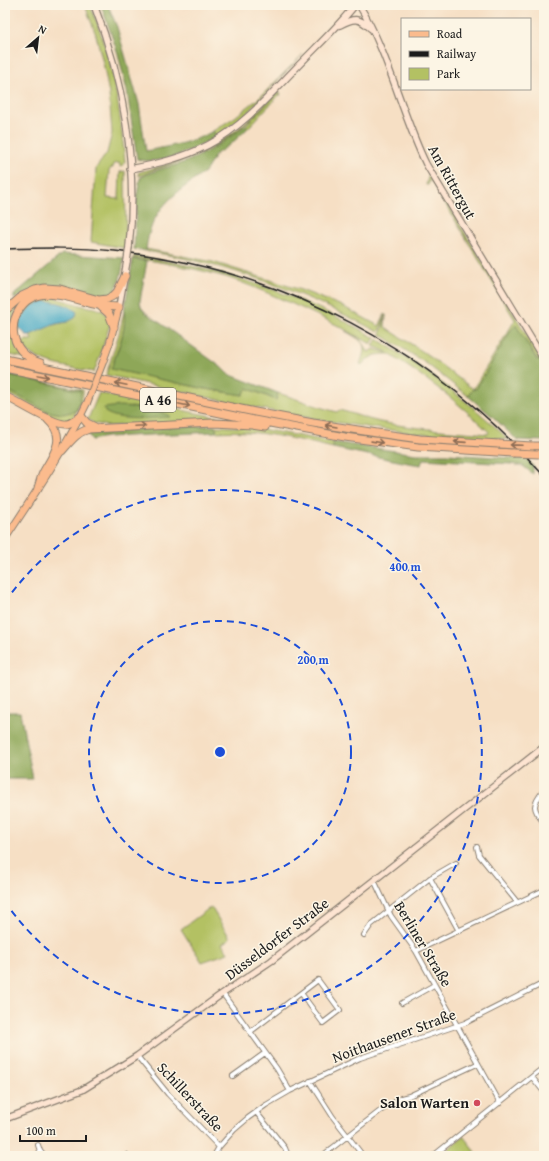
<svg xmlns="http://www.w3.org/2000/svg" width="549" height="1161" font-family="'Gentium Book Plus',serif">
  <rect width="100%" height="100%" fill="#fcf5e5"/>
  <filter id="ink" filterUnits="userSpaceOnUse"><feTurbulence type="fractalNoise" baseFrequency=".025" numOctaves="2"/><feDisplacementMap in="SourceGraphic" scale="8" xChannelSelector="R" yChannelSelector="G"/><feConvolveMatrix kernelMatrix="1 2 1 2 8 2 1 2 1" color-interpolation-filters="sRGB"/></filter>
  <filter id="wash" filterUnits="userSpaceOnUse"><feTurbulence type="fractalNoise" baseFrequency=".012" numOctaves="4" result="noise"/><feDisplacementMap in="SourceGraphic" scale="16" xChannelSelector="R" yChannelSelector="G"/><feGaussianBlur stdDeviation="0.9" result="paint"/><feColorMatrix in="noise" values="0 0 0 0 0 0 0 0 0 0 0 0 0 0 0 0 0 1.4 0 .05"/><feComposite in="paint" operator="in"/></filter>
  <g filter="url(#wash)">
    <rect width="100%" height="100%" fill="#f6dfc4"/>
    <path fill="#b3c163" stroke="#686e40" d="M 85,5 L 90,5 C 99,27 107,49 112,73 C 119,102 122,132 125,162 L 123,166 L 120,167 L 120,163 L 113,164 L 113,168 L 111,168 L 109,171 L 107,198 L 119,199 L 120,172 L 125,171 L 126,237 L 125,248 L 91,242 L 96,168 L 107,153 L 112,133 L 109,94 L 104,67 L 96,35 Z
      M 303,54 L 247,113 L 216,137 L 213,131 L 235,117 L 259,98 Z
      M 276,92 L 277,92 C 264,106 251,119 237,131 C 213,149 185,161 156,169 C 150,171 144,175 139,176 L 138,173 L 140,172 C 176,162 205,153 236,130 C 250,119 263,105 276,92 Z
      M 279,92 L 281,95 L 279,95 L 248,128 L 246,125 Z
      M 431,176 L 544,364 L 544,371 C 542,367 542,364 540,360 L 538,360 L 516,326 L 511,330 L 476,389 L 473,389 L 468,396 L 427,364 L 380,334 L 383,326 L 386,315 L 385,327 L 425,353 L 473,389 L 515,320 L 431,180 L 429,181 L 428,185 L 426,185 L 428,177 Z
      M 146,249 L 213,262 L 301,290 L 342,306 L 379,326 L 385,314 L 382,325 L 378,332 C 302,291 231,265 146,251 Z
      M 134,256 C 218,267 302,294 375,338 L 371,344 C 342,327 312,312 281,299 C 263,291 245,283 226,277 C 196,269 165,262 133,258 Z
      M 52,297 L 83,306 L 95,308 L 103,311 L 106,314 L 110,324 L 100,356 L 94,372 C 70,367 37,365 21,345 L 22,342 L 26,340 L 32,340 L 30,335 C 42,329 53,324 67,322 L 20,320 L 17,333 L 18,319 L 23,309 L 36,299 Z
      M 22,300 L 12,319 L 10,330 L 26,358 L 5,354 L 5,315 Z
      M 124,311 C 128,332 115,350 112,369 L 206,389 L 243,395 L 247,388 L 276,400 L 278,393 C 298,399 317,407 337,412 L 339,410 C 353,413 366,419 380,422 C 416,429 452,431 488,434 L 489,432 L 465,410 L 446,394 L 419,374 L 389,354 L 376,355 L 366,360 L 362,365 L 360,364 C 368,343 364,342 345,331 C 359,338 362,338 368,352 L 374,349 L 387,353 L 387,352 L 373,346 L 377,339 C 424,368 468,400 508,439 L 494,438 L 493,440 C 444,436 396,432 347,424 C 266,412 186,392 106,375 L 119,334 Z
      M 5,373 L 83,390 C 84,400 77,411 72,419 L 64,422 L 51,416 L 5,392 Z
      M 99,393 L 230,420 L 107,426 L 93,423 L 88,419 Z
      M 215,426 L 255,428 L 333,442 L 333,448 C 296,439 256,429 217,432 Z
      M 211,907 L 230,938 L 222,944 L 228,953 L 202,962 L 181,929 Z
      M 463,1136 L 479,1156 L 442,1156 L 441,1155 Z"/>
    <path fill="#8ea759" stroke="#55623a" d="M 101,5 L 108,5 L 117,27 L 139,104 L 146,151 C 169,146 193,143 213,131 L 216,137 C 198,148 159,167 137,159 L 127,91 L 118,54 Z
      M 246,125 L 248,128 L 231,144 L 216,154 L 207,169 L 204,173 C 173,195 150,209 146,251 L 134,249 L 137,195 L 140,178 C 154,169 174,167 190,160 C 210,151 229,139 246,125 Z
      M 62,254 L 124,258 C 123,267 120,284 114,292 C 111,295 106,296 102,296 L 54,285 L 42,286 L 14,299 L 14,295 Z
      M 133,259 L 147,261 L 140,301 L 141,307 L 145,312 L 221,367 L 228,374 L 278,393 L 276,400 L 247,388 L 243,395 L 206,389 L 111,369 C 117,351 127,331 124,311 Z
      M 516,325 L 537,360 L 540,360 C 542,364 542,367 544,371 L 544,441 L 517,440 L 493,417 L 468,396 L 473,389 L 476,389 L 511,330 Z
      M 5,374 L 81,391 L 80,401 L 76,411 L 63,414 L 49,412 L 5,389 Z
      M 120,406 L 141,408 L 167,414 L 170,417 C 152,418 120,422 105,412 L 104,408 Z
      M 186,426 L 215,426 L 217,432 L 106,437 L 92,440 L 88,434 L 93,432 Z
      M 333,442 L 416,454 L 447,454 L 527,459 L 533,466 L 533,474 L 523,466 L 511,464 L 423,459 L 421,465 L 408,463 L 333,448 Z
      M 5,712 L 20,712 L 33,779 L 5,779 Z"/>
    <path fill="#46a9c5" stroke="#316270" d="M 45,301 C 57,302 67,304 77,312 L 75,318 L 67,322 L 55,324 L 30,335 L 26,335 L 19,327 L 20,320 L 31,306 Z"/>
  </g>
  <g filter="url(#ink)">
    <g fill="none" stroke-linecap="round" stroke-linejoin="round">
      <defs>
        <path id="street" d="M 544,790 C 532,805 532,808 544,823
          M 477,847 L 479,855 L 517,902
          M 430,878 L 459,931
          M 374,880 L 391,916 L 416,951 L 500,1103
          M 364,935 L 371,925 L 430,878 L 456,863
          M 416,951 L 544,890
          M 223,994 L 277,1069 L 290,1091
          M 402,1003 L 434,985
          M 250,1032 L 318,980 L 340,1010 L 323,1023 L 301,993
          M 137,1056 L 168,1094 L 219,1147 L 214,1156
          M 233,1076 L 265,1053
          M 532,1077 L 544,1092
          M 310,1081 L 333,1117 L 360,1152
          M 256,1112 L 285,1148 L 287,1153 L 289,1156
          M 38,1145 L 40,1151 L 44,1156
          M 219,1147 L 234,1130 L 248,1118 L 266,1105 L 290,1091 L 360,1058 L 465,1023 L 544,983
          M 126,1156 L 127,1155
          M 322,1156 L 380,1111 L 401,1098 L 409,1096 L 477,1064
          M 433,1156 L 544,1067"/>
        <path id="secondary" d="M 94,5 C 124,81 138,166 129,247
          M 359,5 C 389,53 401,113 426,164 L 544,360
          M 340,25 C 353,18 359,17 370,28
          M 130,169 C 157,164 183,158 208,145 C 242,127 268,97 295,69 C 315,48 337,28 355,5
          M 119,307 L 127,261
          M 5,1119 L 82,1090 L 137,1056 L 219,996 L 271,961 L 544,747"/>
        <path id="primary" d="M 103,362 L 110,342 L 119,307
          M 5,539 C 34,495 64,451 87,403"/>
        <path id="highway" d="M 100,306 L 109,314 L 114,327
          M 5,311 L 22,296 L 35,290 L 45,288 L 60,289 L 99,300 L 107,299 L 113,296 L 117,292 L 125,276
          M 5,359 L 255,412 L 313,423 L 377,433 L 420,439 L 499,444
          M 41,363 C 28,359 17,350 14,336 C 12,327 14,318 19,310 C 36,281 73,300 98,305 C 105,306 112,307 119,307
          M 5,368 L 254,420 L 345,437 L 418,447 L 513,453
          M 5,396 C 18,402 55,426 67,424 C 72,423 77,419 81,416 L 87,423 L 97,428
          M 532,446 L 544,446
          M 62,451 C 70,442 77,432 89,429 L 214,423 L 252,425 L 265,427
          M 38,488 C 40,482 41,476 44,471 C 54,454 67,437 48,420"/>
      </defs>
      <use href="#street" stroke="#897e70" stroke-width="6"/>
      <use href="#secondary" stroke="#897e70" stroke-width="8"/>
      <use href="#primary" stroke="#897e70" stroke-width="8"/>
      <use href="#highway" stroke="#897e70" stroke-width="9"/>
      <use href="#street" stroke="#fff" stroke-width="4"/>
      <use href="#secondary" stroke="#fde4d1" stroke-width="5.5"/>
      <use href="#primary" stroke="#fbbb8d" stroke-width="6"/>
      <use href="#highway" stroke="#fbbb8d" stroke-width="7"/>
      <path stroke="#1c1c1c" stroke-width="1.5" d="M 5,249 C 41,248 78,247 115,251 C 282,269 433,349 544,476"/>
      <defs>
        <path id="secondary-bridge" d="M 127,261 L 129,247"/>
        <path id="primary-bridge" d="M 87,403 L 103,362"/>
        <path id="highway-bridge" d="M 499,444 L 532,446
          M 513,453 L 539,454"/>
      </defs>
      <use href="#secondary-bridge" stroke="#897e70" stroke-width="8" stroke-linecap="butt"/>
      <use href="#primary-bridge" stroke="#897e70" stroke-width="8" stroke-linecap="butt"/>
      <use href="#highway-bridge" stroke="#897e70" stroke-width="9" stroke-linecap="butt"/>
      <use href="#secondary-bridge" stroke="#fde4d1" stroke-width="5.5"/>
      <use href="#primary-bridge" stroke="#fbbb8d" stroke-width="6"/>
      <use href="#highway-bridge" stroke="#fbbb8d" stroke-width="7"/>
    </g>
    <defs><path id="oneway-shaft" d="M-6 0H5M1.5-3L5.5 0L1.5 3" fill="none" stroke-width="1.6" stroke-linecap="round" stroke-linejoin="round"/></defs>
    <g stroke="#8c6c54">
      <use href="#oneway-shaft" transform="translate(43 376) rotate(12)"/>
      <use href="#oneway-shaft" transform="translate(121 384) rotate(-168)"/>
      <use href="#oneway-shaft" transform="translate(184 405) rotate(12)"/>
      <use href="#oneway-shaft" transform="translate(140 426) rotate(-3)"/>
      <use href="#oneway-shaft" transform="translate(331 426) rotate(-170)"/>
      <use href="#oneway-shaft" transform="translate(377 442) rotate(8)"/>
      <use href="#oneway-shaft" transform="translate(460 442) rotate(-176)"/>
      <use href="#oneway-shaft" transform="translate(516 445) rotate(-178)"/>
    </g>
  </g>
  <g fill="none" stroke="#1d4ed8" stroke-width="2" stroke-dasharray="7 5">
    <circle cx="220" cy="752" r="131"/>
    <path d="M5 602A262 262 0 1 1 5 902"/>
  </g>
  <circle fill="#d1495b" stroke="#fcf5e5" stroke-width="1.5" cx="477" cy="1103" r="4"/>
  <g text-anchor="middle" stroke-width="3" stroke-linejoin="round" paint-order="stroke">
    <rect fill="#fcf5e5" stroke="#5f5d58" stroke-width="1" x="140" y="388" width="36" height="24" rx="3"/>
    <g font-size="14" font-weight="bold" fill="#1c1c1c">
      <text x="158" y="405">A 46</text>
    </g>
    <g font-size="15" fill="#1c1c1c" stroke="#fcf5e5">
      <text transform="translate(452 182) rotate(61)" y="5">Am Rittergut</text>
      <text transform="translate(277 939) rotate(-37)" y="5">Düsseldorfer Straße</text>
      <text transform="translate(423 944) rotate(59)" y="5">Berliner Straße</text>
      <text transform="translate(394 1036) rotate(-20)" y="5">Noithausener Straße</text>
      <text transform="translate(190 1097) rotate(47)" y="5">Schillerstraße</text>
    </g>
    <g font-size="15" font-weight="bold" fill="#1c1c1c" stroke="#fcf5e5" text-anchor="end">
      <text x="469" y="1108">Salon Warten</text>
    </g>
  </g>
  <circle cx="220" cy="752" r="6" fill="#1d4ed8" stroke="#fcf5e5" stroke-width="2"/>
  <g font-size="12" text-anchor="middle" font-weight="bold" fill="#1d4ed8" stroke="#fcf5e5" stroke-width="3" stroke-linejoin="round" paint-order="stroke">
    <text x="405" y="571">400 m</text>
    <text x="313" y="664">200 m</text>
  </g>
  <rect width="549" height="1161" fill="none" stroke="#fcf5e5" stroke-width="20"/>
  <rect x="401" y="18" width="130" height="72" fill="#fcf5e5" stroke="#a29e95"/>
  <rect x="409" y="31" width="20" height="6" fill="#fbbb8d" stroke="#a29e95"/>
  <text x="437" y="38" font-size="12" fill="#1c1c1c">Road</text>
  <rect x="409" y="51" width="20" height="6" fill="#1c1c1c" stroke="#a29e95"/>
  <text x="437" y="58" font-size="12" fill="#1c1c1c">Railway</text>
  <rect x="409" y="68" width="20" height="12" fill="#b3c163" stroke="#a29e95"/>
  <text x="437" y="78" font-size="12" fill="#1c1c1c">Park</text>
  <g transform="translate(38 38) rotate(28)" stroke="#fcf5e5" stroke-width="3" paint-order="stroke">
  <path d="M0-3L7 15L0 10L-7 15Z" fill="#1c1c1c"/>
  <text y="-6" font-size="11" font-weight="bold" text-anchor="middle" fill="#1c1c1c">N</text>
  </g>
  <path d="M20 1135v6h66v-6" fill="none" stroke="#1c1c1c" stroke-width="2"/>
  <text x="26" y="1135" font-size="12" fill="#1c1c1c" stroke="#fcf5e5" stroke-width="3" paint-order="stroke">100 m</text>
</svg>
